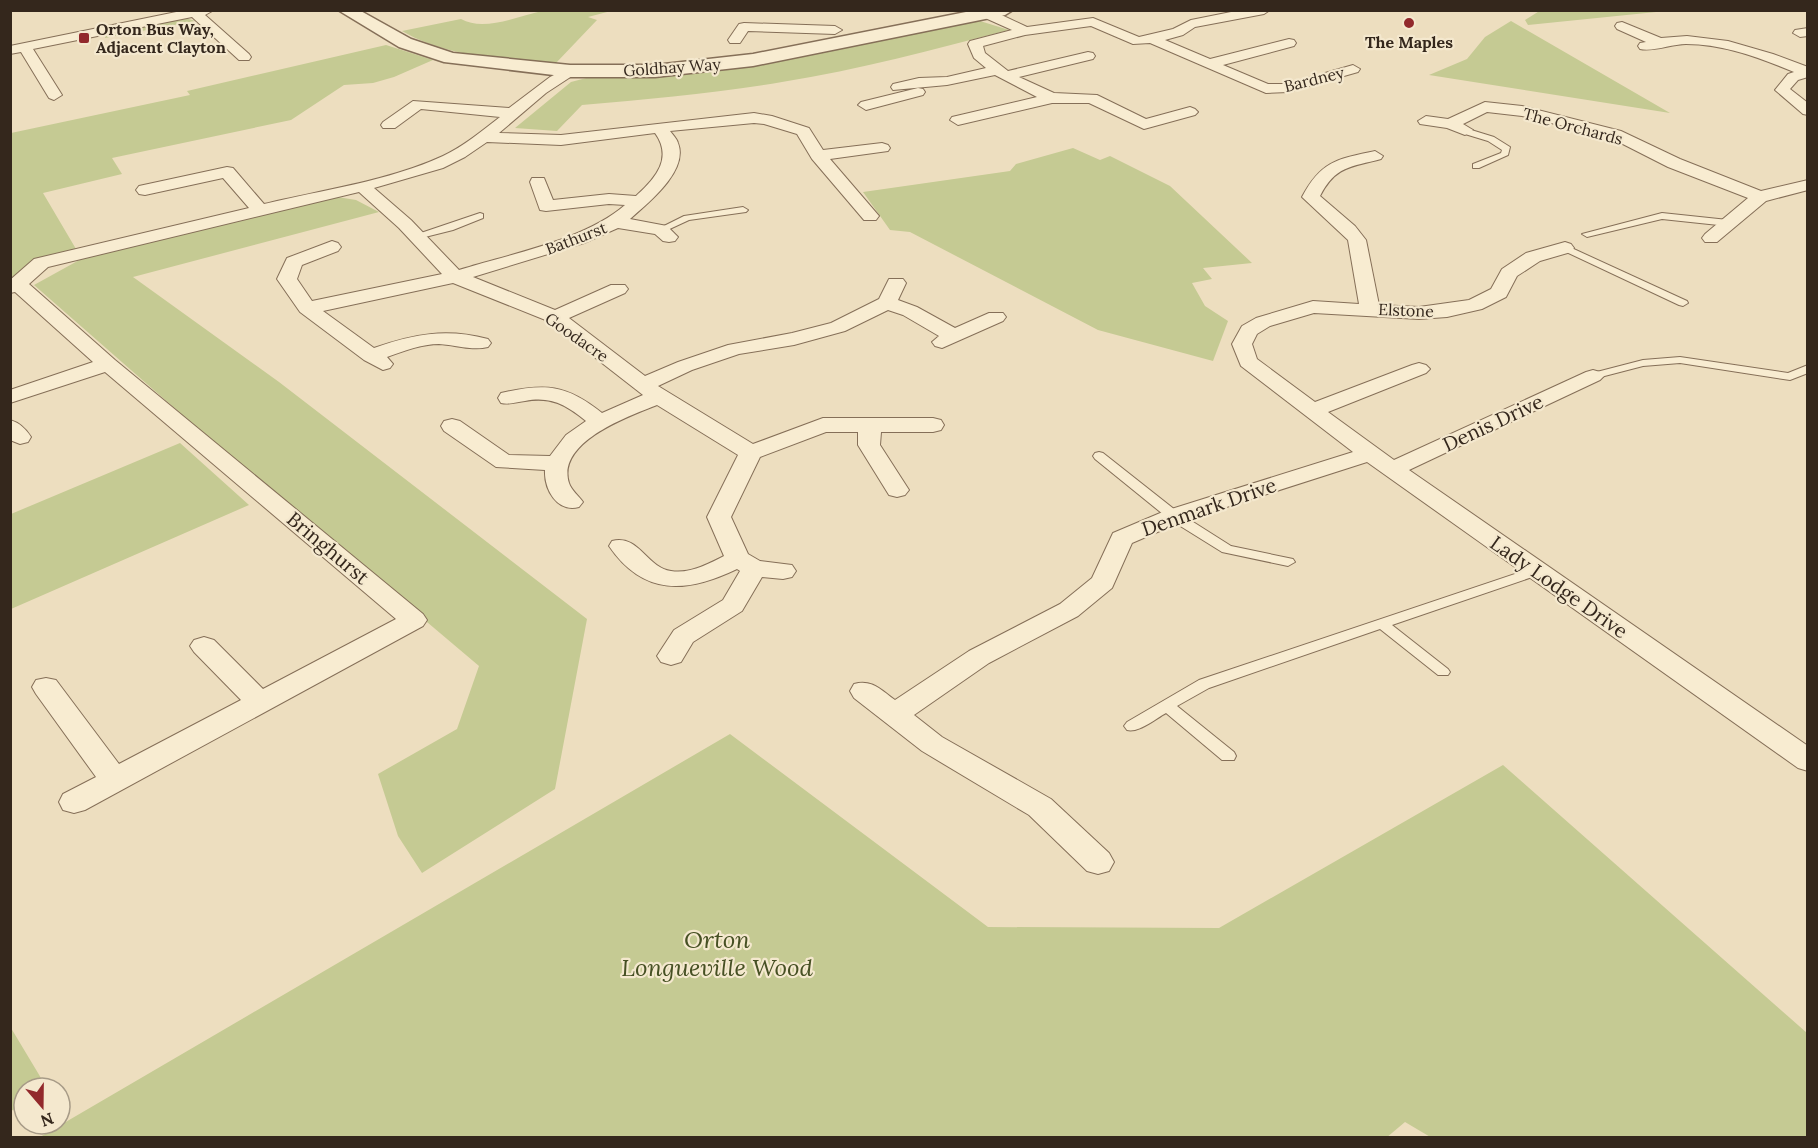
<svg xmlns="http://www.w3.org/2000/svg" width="1818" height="1148" font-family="Lora,serif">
  <rect width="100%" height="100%" fill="#eddebf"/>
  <path fill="#c5ca93" d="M 1541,10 L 1666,10 L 1666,11 L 1528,25 L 1525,20 Z
    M 542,11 L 611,11 L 588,17 L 597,20 L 556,63 C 505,60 447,57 402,31 L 461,19 C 484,32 518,16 542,11 Z
    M 186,18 L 195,21 L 105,38 L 106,33 Z
    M 980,21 L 1009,30 C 934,49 859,70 782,82 C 716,93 649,99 582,105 L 557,131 L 515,128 L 571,82 L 590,77 L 658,76 L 756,65 Z
    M 1511,21 L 1670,113 L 1429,75 L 1467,59 L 1485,37 Z
    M 386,45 L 433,60 L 394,77 L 373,83 L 344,85 L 291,120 L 112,158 L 122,174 L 43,193 L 76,249 L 32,261 L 11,279 L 11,133 L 190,95 L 187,91 Z
    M 1073,148 L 1100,160 L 1110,156 L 1170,186 L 1252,263 L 1203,268 L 1212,279 L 1192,283 L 1205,306 L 1228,321 L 1213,361 L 1098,330 L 910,232 L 890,230 L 863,192 L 1010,171 L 1016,164 Z
    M 331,196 L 356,200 L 379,212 L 133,277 L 279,382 L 587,619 L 555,789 L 422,873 L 398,836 L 378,774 L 457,729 L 479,666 L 188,420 L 34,285 L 92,253 Z
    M 180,443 L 249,505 L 11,609 L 11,514 Z
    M 730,734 L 988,927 L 1219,928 L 1503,765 L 1807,1033 L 1807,1137 L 1432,1138 L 1405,1122 L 1386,1138 L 40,1137 Z
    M 11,1028 L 47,1088 L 24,1088 L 24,1104 L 11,1111 Z"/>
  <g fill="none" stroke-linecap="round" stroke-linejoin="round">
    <defs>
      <path id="service" d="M 1468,129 L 1494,137 L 1510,147 L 1508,155 L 1479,168 L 1473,168 L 1473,164 L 1501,153 L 1502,150 L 1488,141 L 1465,134 L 1465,130 Z
        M 743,207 L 748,210 L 746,212 L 689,220 L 661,233 L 656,230 L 684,216 Z
        M 480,213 L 483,214 L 483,218 L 453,230 L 417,239 L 412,236 Z
        M 1662,213 L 1728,220 L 1733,223 L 1728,226 L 1662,219 L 1587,237 L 1582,234 Z
        M 1565,245 L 1687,301 L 1688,303 L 1683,306 L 1679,305 L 1562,250 L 1560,248 Z
        M 1680,357 L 1788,373 L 1808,365 L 1808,373 L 1790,380 L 1680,363 L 1643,366 L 1593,379 L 1587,376 L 1589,374 L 1643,360 Z
        M 1099,452 L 1103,453 L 1179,513 L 1231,546 L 1293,559 L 1295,562 L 1288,566 L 1222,552 L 1169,519 L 1095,459 L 1093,456 L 1095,453 Z
        M 1536,567 L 1543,571 L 1541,574 L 1392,625 L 1448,669 L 1450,672 L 1448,675 L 1438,675 L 1380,629 L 1209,688 L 1177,706 L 1234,752 L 1236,756 L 1234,760 L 1222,760 L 1166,713 C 1155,719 1139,733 1127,730 L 1124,726 L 1127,722 L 1199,680 Z"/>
      <path id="minor" d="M 186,10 L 214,10 L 205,15 L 249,54 L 251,57 L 249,60 L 239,60 L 192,17 L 33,49 L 62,95 L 54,100 L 49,98 L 21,52 L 10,54 L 10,46 Z
        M 986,10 L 993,11 L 1027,27 L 1093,18 L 1139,37 L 1173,29 L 1191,20 L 1241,10 L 1270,10 L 1264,14 L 1195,27 L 1183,35 L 1165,40 L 1210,59 L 1289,39 L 1294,40 L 1296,43 L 1294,46 L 1223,65 L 1268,84 L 1287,84 L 1353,65 L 1360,69 L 1358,72 L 1288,92 L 1266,93 L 1150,43 L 1133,44 L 1091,26 L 1025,35 L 983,46 L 985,53 L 1008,71 L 1088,52 L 1093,53 L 1095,56 L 1093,59 L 1019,77 L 1054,93 L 1097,95 L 1146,119 L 1190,107 L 1195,109 L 1198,112 L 1195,115 L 1144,129 L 1089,103 L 1052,103 L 958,125 L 950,120 L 952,117 L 1037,97 L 995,75 L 947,85 L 893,90 L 891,87 L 893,84 L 919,78 L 947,77 L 986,68 L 974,58 L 968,44 L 970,41 L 1012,30 L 983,17 L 981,14 Z
        M 1622,22 L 1661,38 L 1687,36 L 1728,41 L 1773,54 L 1808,67 L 1808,77 L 1798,80 L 1790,89 L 1808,103 L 1808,115 L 1803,114 L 1775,90 L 1788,74 L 1794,72 C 1760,58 1724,44 1686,44 C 1672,44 1653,52 1640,49 L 1638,46 L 1640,43 L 1646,42 L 1617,29 L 1615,26 L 1617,23 Z
        M 744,23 L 835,26 L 842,30 L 835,34 L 748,31 L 740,43 L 730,43 L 728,40 L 739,24 Z
        M 1808,28 L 1808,36 L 1800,37 L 1793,33 L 1795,30 Z
        M 570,67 L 575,68 L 577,71 L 575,74 L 546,93 L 499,133 L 561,135 L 754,113 L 772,116 L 809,128 L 823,150 L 882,143 L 888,145 L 890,148 L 888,151 L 830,159 L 879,216 L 876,220 L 864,220 L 812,159 L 797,134 L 764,124 L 754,123 L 670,131 C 673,135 677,139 678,143 C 689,171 648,203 630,219 L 667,226 L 678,237 L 675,241 L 669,242 L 663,241 L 655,234 L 618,228 L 584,243 L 473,277 L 555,310 L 611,285 L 625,285 L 628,289 L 625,293 L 569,318 L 645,376 L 678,362 L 728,345 L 792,333 L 831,323 L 879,299 L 889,279 L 903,279 L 906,283 L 898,300 L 917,307 L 955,328 L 989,313 L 1003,313 L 1006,317 L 1003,321 L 942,348 L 935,346 L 932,342 L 939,336 L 903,315 L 888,310 L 845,331 L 794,345 L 739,354 L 692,370 L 658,386 L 753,444 L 823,418 L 933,418 L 941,420 L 944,425 L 941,430 L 933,432 L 881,432 L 880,445 L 909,490 L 905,495 L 897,497 L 889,495 L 858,445 L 858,432 L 826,432 L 760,457 L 731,517 L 748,554 L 760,561 L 792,565 L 796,571 L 792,577 L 783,579 L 762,577 L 742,611 L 693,642 L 681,662 L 671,665 L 661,662 L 657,656 L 674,630 L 723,600 L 740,571 L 737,569 C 687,593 644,597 609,546 L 612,541 C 639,534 647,568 671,571 C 690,574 708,564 724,556 L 707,517 L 738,455 L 657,405 C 629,416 556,442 569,483 C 571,490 579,496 583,502 L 579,507 C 557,513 544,489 545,470 L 496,467 L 444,431 L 441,426 L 444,421 L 452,419 L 460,421 L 509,455 L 550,456 L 566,435 L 586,421 C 566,405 551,396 525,401 C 516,402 510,405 501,403 L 498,398 L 501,393 C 545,383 566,384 602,413 L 643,395 L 548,321 L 453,283 L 323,311 L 374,348 C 414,334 446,328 488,339 L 491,343 L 488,347 C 473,351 456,345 439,344 C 422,344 404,351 387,357 L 393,364 L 390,368 L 383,370 L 364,360 L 300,312 L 277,279 L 287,258 L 332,241 L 338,243 L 341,247 L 338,251 L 302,265 L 297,279 L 312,301 L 442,274 L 399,228 L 359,192 L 48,267 L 29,284 L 115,360 L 423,614 L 427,620 L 423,626 L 85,810 L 74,813 L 63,810 L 59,802 L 63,794 L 96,777 L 36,694 L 32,687 L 36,680 L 46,678 L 56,680 L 119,764 L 241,700 L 194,652 L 190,646 L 194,640 L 204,637 L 214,640 L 263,689 L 396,619 L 105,372 L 10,403 L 10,390 L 93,362 L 15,292 L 10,293 L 10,280 L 34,259 L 249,208 L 223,178 L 145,195 L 139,194 L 136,190 L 139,186 L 227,167 L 233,168 L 264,204 C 322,190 389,181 443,156 C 464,146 482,131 500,117 L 421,109 L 395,128 L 383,128 L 381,125 L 383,122 L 413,101 L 509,108 L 550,77 ZM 655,133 C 673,158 656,178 636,196 L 609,194 L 553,200 L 544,178 L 532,178 L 530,182 L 540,210 L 546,211 L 609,204 L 625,205 C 585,240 510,254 459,270 L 411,220 L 374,188 L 443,168 L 465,157 L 487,142 L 561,145 Z
        M 918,88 L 923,89 L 925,92 L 923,95 L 866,110 L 858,105 L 861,102 Z
        M 1485,102 L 1522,106 L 1621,131 L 1680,159 L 1761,191 L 1808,180 L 1808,190 L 1766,201 L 1717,242 L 1705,242 L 1702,238 L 1705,234 L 1748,198 L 1668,167 L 1609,137 L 1522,116 L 1487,112 L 1463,124 L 1473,130 L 1465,135 L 1447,128 L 1420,124 L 1418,121 L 1426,116 L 1448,119 Z
        M 1375,151 L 1383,156 L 1381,159 C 1351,167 1335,166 1320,196 L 1355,226 L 1366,240 L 1379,305 L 1419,307 L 1469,300 L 1491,289 L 1502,269 L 1526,253 L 1565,242 L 1571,244 L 1574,248 L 1571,252 L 1540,261 L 1517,276 L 1506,297 L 1482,309 L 1447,317 L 1419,319 L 1314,313 L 1270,326 L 1257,334 L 1252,344 L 1257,359 L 1315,402 L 1412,365 L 1419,363 L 1426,365 L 1430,369 L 1426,373 L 1328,412 L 1394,460 L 1586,372 L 1593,370 L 1600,372 L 1604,376 L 1600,380 L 1409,470 L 1808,746 L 1808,771 L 1798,768 L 1367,462 L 1183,521 L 1132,543 L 1112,588 L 1078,616 L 989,663 L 914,715 L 942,737 L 1051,799 L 1109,853 L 1114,862 L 1109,871 L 1098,874 L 1087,871 L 1029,815 L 922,751 L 854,698 L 850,691 L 854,684 C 872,679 881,690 895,700 L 969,651 L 1060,604 L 1092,578 L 1113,533 L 1165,511 L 1353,452 L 1241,366 L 1232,344 L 1242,326 L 1256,318 L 1313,301 L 1359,304 L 1348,240 L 1302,197 C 1321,161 1337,159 1375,151 Z
        M 10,420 C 20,423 26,429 31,437 L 28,442 L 20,444 L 10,440 Z"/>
      <path id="tertiary" d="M 338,10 L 359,10 L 411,39 L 453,53 L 570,65 L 655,65 L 753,54 L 976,10 L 1013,10 L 1005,15 L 753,66 L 655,77 L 570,77 L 444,62 L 399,47 Z"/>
    </defs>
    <use href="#service" stroke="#856f58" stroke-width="2"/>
    <use href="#minor" stroke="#856f58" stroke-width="2"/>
    <use href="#tertiary" stroke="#856f58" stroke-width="3"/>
    <use href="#service" fill="#f8ecd1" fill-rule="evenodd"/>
    <use href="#minor" fill="#f8ecd1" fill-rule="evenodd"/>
    <use href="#tertiary" fill="#f8ecd1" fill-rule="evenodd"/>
  </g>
  <g fill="#92292c" stroke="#f4e8ce" stroke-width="2">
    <circle cx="1409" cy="23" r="6"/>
    <rect x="78" y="32" width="12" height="12" rx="3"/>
  </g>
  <g text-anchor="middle" stroke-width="4.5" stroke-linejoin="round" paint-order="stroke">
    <g font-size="16" font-weight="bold" fill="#34271c" stroke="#f4e8ce" text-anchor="start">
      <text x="96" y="35">Orton Bus Way,<tspan x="96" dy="18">Adjacent Clayton</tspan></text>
      <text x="1409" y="48" text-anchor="middle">The Maples</text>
    </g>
    <g font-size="16" fill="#34271c" stroke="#f4e8ce">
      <text transform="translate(672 67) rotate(-4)" y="6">Goldhay Way</text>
      <text transform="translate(1314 79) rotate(-14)" y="6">Bardney</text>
      <text transform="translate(1573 126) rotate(15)" y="6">The Orchards</text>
      <text transform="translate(576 238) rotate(-21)" y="6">Bathurst</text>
      <text transform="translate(1406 310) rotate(2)" y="6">Elstone</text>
      <text transform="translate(577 337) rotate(35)" y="6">Goodacre</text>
    </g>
    <g font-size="20" fill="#34271c" stroke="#f4e8ce">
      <text transform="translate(1493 423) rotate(-25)" y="7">Denis Drive</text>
      <text transform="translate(1209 507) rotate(-19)" y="7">Denmark Drive</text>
      <text transform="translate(328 548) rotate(40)" y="7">Bringhurst</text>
      <text transform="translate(1559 587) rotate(35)" y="7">Lady Lodge Drive</text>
    </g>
    <g font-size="24" font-style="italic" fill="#465023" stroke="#f4e8ce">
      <text x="717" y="948">Orton<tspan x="717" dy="28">Longueville Wood</tspan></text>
    </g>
  </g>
  <rect width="1818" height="1148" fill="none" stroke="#34271c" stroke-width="24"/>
  <g transform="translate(42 1106) rotate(160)"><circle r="28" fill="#f4e8ce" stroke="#a79b87" stroke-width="1.5"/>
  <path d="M0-4.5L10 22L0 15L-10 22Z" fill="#92292c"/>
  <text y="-9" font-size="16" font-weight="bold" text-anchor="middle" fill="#34271c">N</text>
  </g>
</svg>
